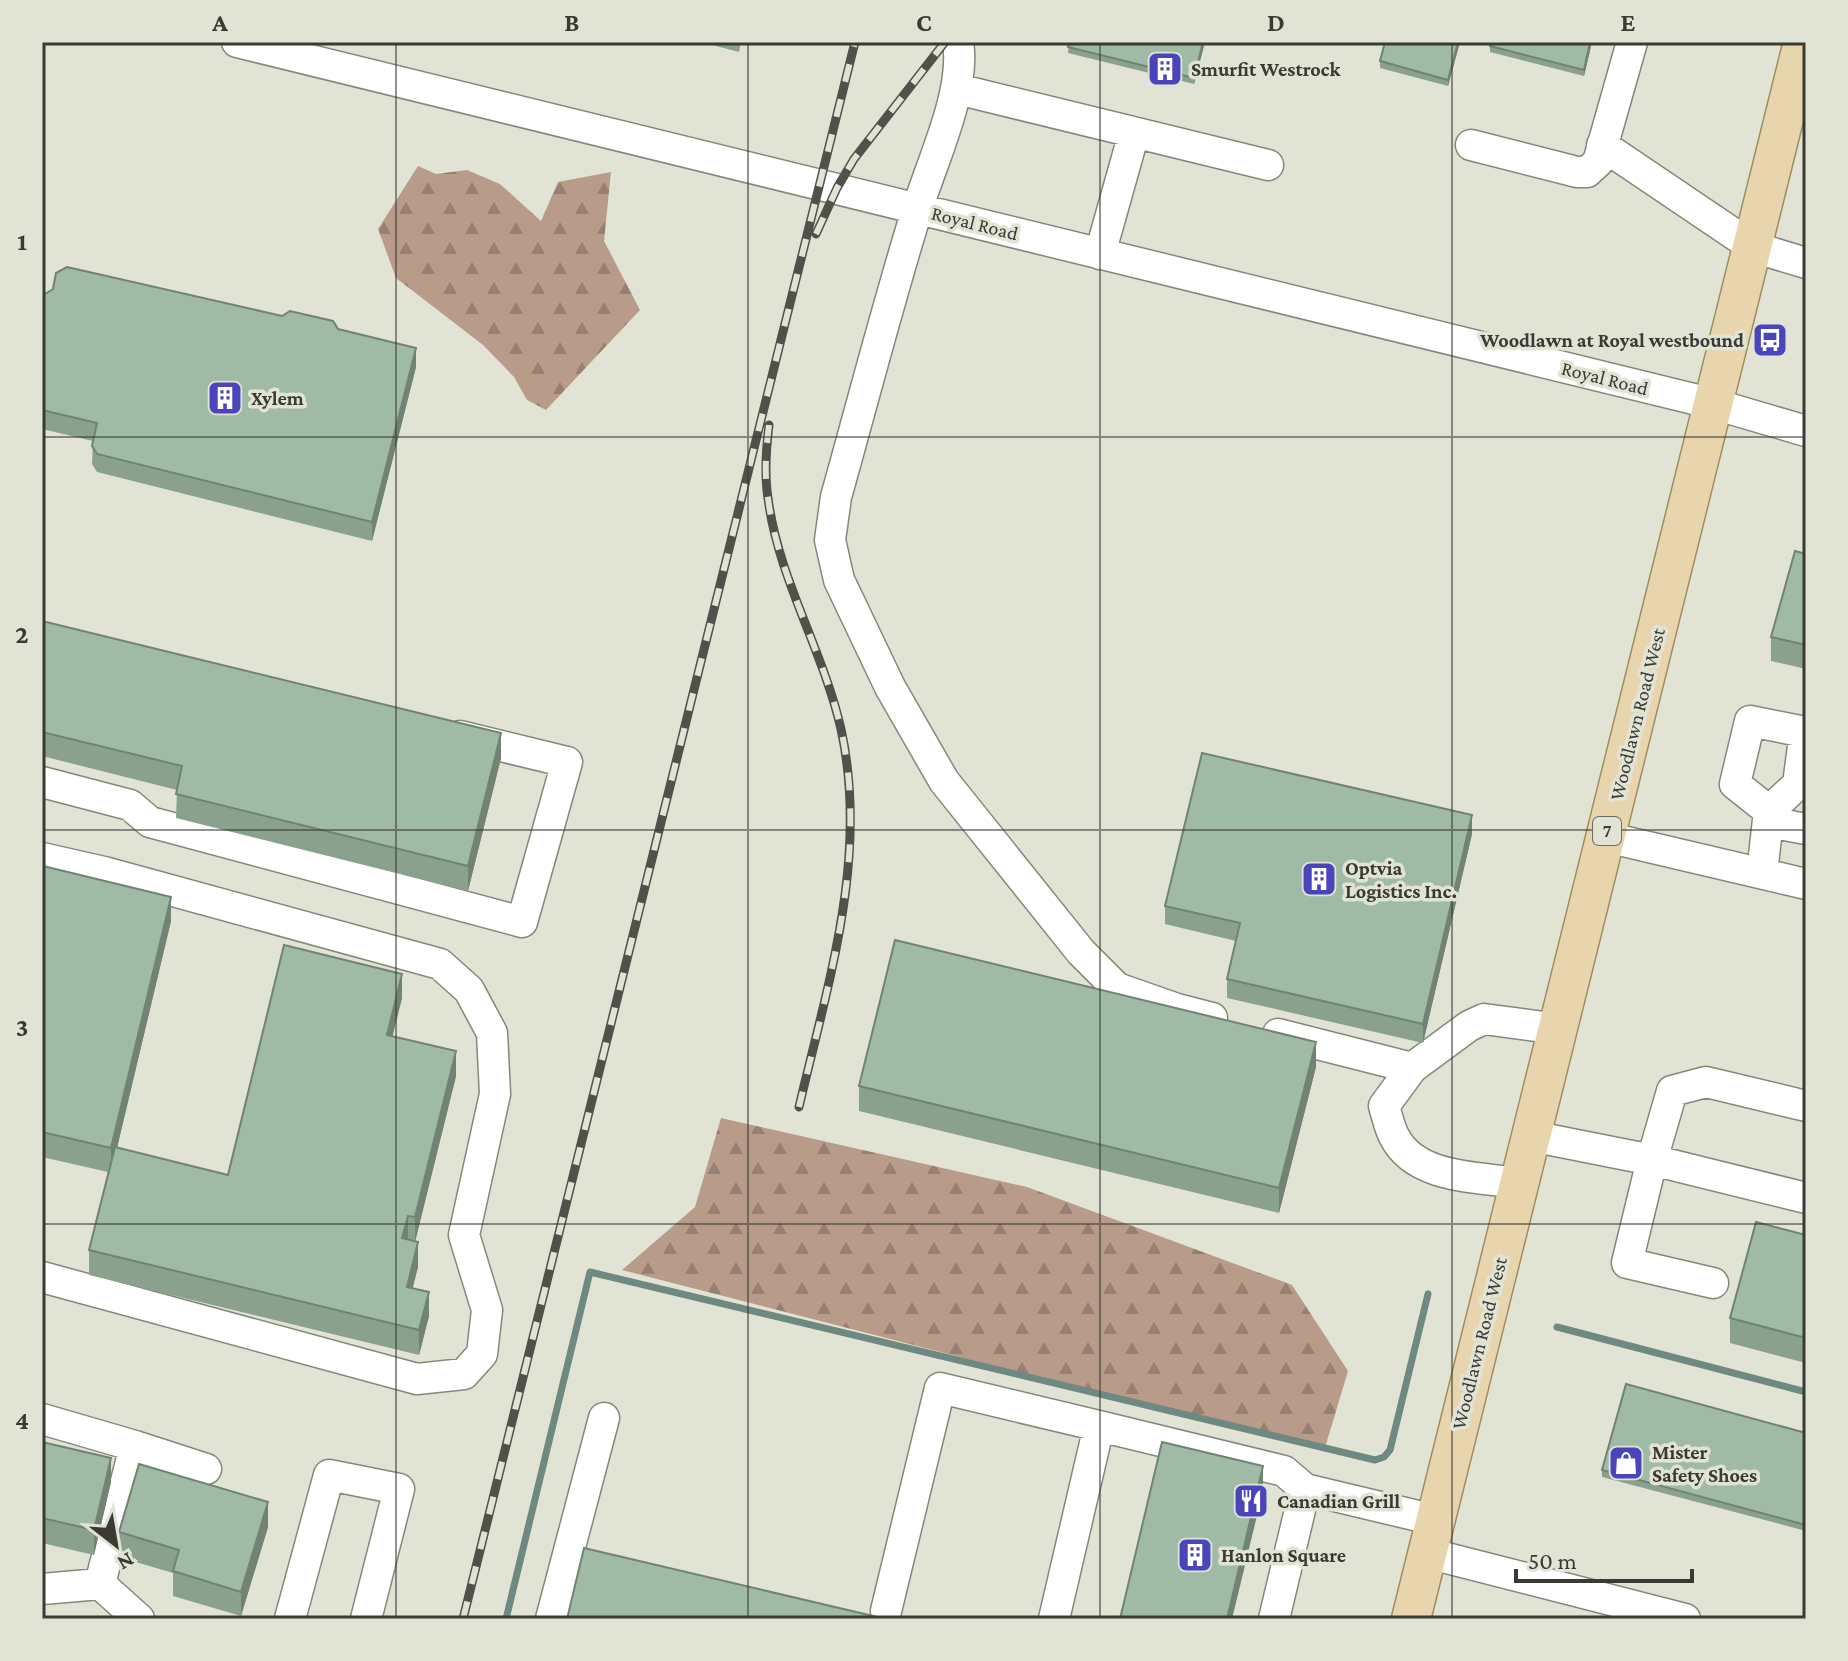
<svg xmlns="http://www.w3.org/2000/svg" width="1848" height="1661" font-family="'Crimson Pro',serif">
  <defs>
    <pattern id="forest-firs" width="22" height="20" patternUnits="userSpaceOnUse" patternTransform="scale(2)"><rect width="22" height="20" fill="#b99b89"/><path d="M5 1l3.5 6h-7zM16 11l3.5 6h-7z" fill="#977f71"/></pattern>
  </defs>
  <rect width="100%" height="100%" fill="#e1e4d5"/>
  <path fill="url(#forest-firs)" d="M 418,166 L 436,174 L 467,170 L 500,184 L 541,221 L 558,182 L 611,172 L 604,241 L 640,310 L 546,410 L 527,400 L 514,377 L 483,345 L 396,278 L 378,229 Z
    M 721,1118 L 1027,1187 L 1292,1285 L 1348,1371 L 1324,1451 L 622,1270 L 695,1207 Z"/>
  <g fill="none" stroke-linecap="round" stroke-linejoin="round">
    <path stroke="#6e8982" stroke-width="7" d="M 1557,1327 L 1806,1392
      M 506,1619 L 590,1272 L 1375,1460 L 1384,1457 L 1390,1450 L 1428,1294"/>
    <defs>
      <path id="minor" d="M 237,42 L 1714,404 L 1806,431
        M 958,42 C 966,91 933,159 918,207 C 888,303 863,401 836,497 L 830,540 L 839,580 L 890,687 L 944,781 L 1081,952 L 1117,988 L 1177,1009 L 1212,1018
        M 957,89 L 1268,165
        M 1471,145 L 1577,172 L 1587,172 L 1598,162 L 1632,42
        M 1602,145 L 1753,247 L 1806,263
        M 1100,254 L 1134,133
        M 42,782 L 130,805 L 150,822 L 522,922 L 567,762 L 460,736
        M 1769,822 L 1806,829
        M 1606,837 L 1806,884
        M 42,858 L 104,872 L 440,964 L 469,990 L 492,1033 L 495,1094 L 464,1235 L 487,1310 L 482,1354 L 464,1374 L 417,1379 L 42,1277
        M 1762,873 L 1769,811 L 1735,784 L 1750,721 L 1805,732 L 1798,784 L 1769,811
        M 1278,1034 L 1412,1068
        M 1531,1136 L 1652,1160 L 1806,1198
        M 1519,1183 C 1478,1177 1415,1179 1394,1136 C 1389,1127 1387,1115 1384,1106 L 1412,1068 L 1469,1026 L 1484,1019 L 1558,1029
        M 1713,1283 L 1627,1263 L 1652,1160 L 1672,1091 L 1706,1082 L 1806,1106
        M 42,1419 L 135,1446
        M 1427,1553 L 1685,1619
        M 42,1589 L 100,1584
        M 886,1611 L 940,1388 L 1099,1426
        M 139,1619 L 100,1584 L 135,1446 L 206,1469
        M 290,1619 L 329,1475 L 399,1489 L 366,1619
        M 551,1619 L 604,1418
        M 1054,1619 L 1099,1426 L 1284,1471 L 1305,1489 L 1435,1520
        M 1274,1619 L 1305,1489"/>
      <path id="major" d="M 1411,1619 L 1803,42"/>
    </defs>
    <use href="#minor" stroke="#848879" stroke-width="33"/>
    <use href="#major" stroke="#a08d5f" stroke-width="41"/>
    <use href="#minor" stroke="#fff" stroke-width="30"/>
    <use href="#major" stroke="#e8d5ad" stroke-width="38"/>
    <defs>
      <path id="rail" d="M 816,234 L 837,188 L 854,159 L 945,42
        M 769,425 C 766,449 764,473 768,498 C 778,578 823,650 841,729 C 869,857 828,983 799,1107
        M 463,1619 L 855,42"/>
    </defs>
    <use href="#rail" stroke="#50514a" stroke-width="9"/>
    <use href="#rail" stroke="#e1e4d5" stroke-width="6" stroke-dasharray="18" stroke-linecap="butt"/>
  </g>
  <path fill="#8aa18e" d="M 701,42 L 741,42 L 739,52 Z
    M 1069,42 L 1205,42 L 1194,84 L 1068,53 Z
    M 1460,42 L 1448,86 L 1380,68 L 1380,61 Z
    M 1484,42 L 1592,42 L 1584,76 L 1490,52 L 1490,43 Z
    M 42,293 L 338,329 L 416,367 L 372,541 L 97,472 L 92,464 L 93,441 L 42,429 Z
    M 1806,554 L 1806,669 L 1771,661 L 1771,637 Z
    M 42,621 L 501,758 L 468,891 L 176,818 L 177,790 L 42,756 Z
    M 1472,834 L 1423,1043 L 1227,998 L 1227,979 L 1236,941 L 1165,924 L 1165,906 Z
    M 42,871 L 171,921 L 117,1148 L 228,1175 L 402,998 L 392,1036 L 456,1076 L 415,1242 L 418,1267 L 412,1288 L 429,1316 L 419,1355 L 89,1275 L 89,1250 L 108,1172 L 42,1157 Z
    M 1316,1067 L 1279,1213 L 859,1111 L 859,1086 Z
    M 1806,1235 L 1806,1363 L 1730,1343 L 1730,1318 Z
    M 1806,1433 L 1806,1531 L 1602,1477 L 1602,1470 Z
    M 42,1442 L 111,1482 L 94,1555 L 42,1543 Z
    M 268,1527 L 241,1616 L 173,1596 L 173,1573 L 119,1557 L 119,1532 Z"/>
  <path fill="#708374" d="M 1203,42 L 1205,42 L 1194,84 L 1194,78 Z
    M 1458,42 L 1460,42 L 1448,86 L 1448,80 Z
    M 1590,42 L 1592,42 L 1584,76 L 1584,70 Z
    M 416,348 L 416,367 L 372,541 L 372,522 Z
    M 501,733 L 501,758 L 468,891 L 468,866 Z
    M 1472,815 L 1472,834 L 1423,1043 L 1423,1024 Z
    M 171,897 L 171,921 L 111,1173 L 111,1148 Z
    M 402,974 L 402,998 L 387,1059 L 387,1035 Z
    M 1316,1042 L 1316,1067 L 1279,1213 L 1279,1188 Z
    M 456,1051 L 456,1076 L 415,1242 L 415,1217 Z
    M 408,1216 L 408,1240 L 402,1238 Z
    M 418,1242 L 418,1267 L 407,1311 L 407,1287 Z
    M 429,1292 L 429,1316 L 419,1355 L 419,1330 Z
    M 111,1458 L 111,1482 L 94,1555 L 94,1530 Z
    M 1263,1466 L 1263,1491 L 1232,1619 L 1227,1619 Z
    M 268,1502 L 268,1527 L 241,1616 L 241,1592 Z"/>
  <path fill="#a0bba5" stroke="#708374" stroke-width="2" d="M 1069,42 L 1203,42 L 1194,78 L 1068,47 Z
    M 1385,42 L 1458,42 L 1448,80 L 1380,61 Z
    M 1491,42 L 1590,42 L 1584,70 L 1490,46 Z
    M 67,267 L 282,316 L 290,311 L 333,321 L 338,329 L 416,348 L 372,522 L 97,454 L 92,446 L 97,423 L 42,410 L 42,293 L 45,294 L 53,289 L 56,273 Z
    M 1795,551 L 1806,554 L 1806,645 L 1771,637 Z
    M 42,621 L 501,733 L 468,866 L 176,794 L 182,766 L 42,732 Z
    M 1202,753 L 1472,815 L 1423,1024 L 1227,979 L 1240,923 L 1165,906 Z
    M 43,866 L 171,897 L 111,1148 L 42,1132 L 42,871 Z
    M 895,940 L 1316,1042 L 1279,1188 L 859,1086 Z
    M 284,945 L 402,974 L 387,1035 L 456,1051 L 415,1217 L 408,1216 L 402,1238 L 418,1242 L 407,1287 L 429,1292 L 419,1330 L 89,1250 L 115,1147 L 228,1175 Z
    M 1756,1222 L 1806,1235 L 1806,1338 L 1730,1318 Z
    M 1626,1384 L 1806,1433 L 1806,1525 L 1602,1470 Z
    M 42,1442 L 111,1458 L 94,1530 L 42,1518 Z
    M 1162,1442 L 1263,1466 L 1227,1619 L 1120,1619 Z
    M 139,1464 L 268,1502 L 241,1592 L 173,1571 L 179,1550 L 119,1532 Z
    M 584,1548 L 886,1619 L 567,1619 Z"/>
  <path fill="none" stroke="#393a34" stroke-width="2" stroke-opacity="0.55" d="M 396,42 L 396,1619M 748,42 L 748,1619M 1100,42 L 1100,1619M 1452,42 L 1452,1619M 42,437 L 1806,437M 42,830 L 1806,830M 42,1224 L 1806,1224"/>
  <defs>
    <symbol id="building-square" viewBox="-11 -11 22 22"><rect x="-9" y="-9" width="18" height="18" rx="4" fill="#4b45bb" stroke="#e1e4d5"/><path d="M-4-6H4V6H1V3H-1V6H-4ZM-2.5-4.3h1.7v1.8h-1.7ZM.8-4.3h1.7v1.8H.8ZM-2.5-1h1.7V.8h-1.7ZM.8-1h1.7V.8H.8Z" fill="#fff"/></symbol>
    <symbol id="bus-square" viewBox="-11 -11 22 22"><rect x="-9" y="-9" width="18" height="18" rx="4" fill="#4b45bb" stroke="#e1e4d5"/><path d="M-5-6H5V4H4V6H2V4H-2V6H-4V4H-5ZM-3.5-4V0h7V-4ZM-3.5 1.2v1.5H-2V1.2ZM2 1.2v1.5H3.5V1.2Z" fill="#fff"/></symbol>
    <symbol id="shop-square" viewBox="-11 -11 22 22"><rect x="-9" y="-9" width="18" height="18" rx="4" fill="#4b45bb" stroke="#e1e4d5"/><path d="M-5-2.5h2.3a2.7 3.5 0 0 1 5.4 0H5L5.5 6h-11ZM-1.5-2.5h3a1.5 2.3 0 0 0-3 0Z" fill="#fff"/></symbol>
    <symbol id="restaurant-square" viewBox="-11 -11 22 22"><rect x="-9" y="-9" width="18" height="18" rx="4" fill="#4b45bb" stroke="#e1e4d5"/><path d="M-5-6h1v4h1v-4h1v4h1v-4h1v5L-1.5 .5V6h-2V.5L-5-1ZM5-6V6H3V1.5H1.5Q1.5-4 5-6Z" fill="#fff"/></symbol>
  </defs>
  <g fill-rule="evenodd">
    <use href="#building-square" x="1145" y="49" width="40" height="40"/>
    <use href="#bus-square" x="1750" y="320" width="40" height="40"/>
    <use href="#building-square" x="205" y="378" width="40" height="40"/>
    <use href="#building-square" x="1299" y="859" width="40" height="40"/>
    <use href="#shop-square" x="1606" y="1443" width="40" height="40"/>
    <use href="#restaurant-square" x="1231" y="1481" width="40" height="40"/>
    <use href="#building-square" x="1175" y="1535" width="40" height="40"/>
  </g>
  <g text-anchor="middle" stroke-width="7" stroke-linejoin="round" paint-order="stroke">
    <rect fill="#e1e4d5" stroke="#6b6d64" stroke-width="2" x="1593" y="817" width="28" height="28" rx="6"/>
    <g font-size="18" font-weight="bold" fill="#393a34">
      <text x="1607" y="837">7</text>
    </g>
    <g font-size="20" font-weight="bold" fill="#393a34" stroke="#e1e4d5" text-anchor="start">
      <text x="1191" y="76">Smurfit Westrock</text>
      <text x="1744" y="347" text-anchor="end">Woodlawn at Royal westbound</text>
      <text x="251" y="405">Xylem</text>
      <text x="1345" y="875">Optvia<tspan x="1345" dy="23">Logistics Inc.</tspan></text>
      <text x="1652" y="1459">Mister<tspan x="1652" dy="23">Safety Shoes</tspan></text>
      <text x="1277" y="1508">Canadian Grill</text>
      <text x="1221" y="1562">Hanlon Square</text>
    </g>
    <g font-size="20" fill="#393a34" stroke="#e1e4d5">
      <text transform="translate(975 223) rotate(14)" y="7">Royal Road</text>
      <text transform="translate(1605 378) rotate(14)" y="7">Royal Road</text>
      <text transform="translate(1637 714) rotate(-76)" y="7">Woodlawn Road West</text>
      <text transform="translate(1479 1343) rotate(-76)" y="7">Woodlawn Road West</text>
    </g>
  </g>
  <rect width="1848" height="1661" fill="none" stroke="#e1e4d5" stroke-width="88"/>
  <g transform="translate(116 1545) rotate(149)" stroke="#e1e4d5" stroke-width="6" paint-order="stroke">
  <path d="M0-6L14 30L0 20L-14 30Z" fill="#393a34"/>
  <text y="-12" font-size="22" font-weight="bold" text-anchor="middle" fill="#393a34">N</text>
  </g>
  <path d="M1516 1569v12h176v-12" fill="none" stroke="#393a34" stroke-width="4"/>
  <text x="1528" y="1569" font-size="24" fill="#393a34" stroke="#e1e4d5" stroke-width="6" paint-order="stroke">50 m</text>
  <rect x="44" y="44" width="1760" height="1573" fill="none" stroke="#393a34" stroke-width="3"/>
  <g font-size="26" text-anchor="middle" font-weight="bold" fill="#393a34">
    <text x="220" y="31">A</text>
    <text x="572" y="31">B</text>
    <text x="924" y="31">C</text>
    <text x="1276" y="31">D</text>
    <text x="1628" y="31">E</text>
    <text x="22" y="250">1</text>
    <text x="22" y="643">2</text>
    <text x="22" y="1036">3</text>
    <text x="22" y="1429">4</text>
  </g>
</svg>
